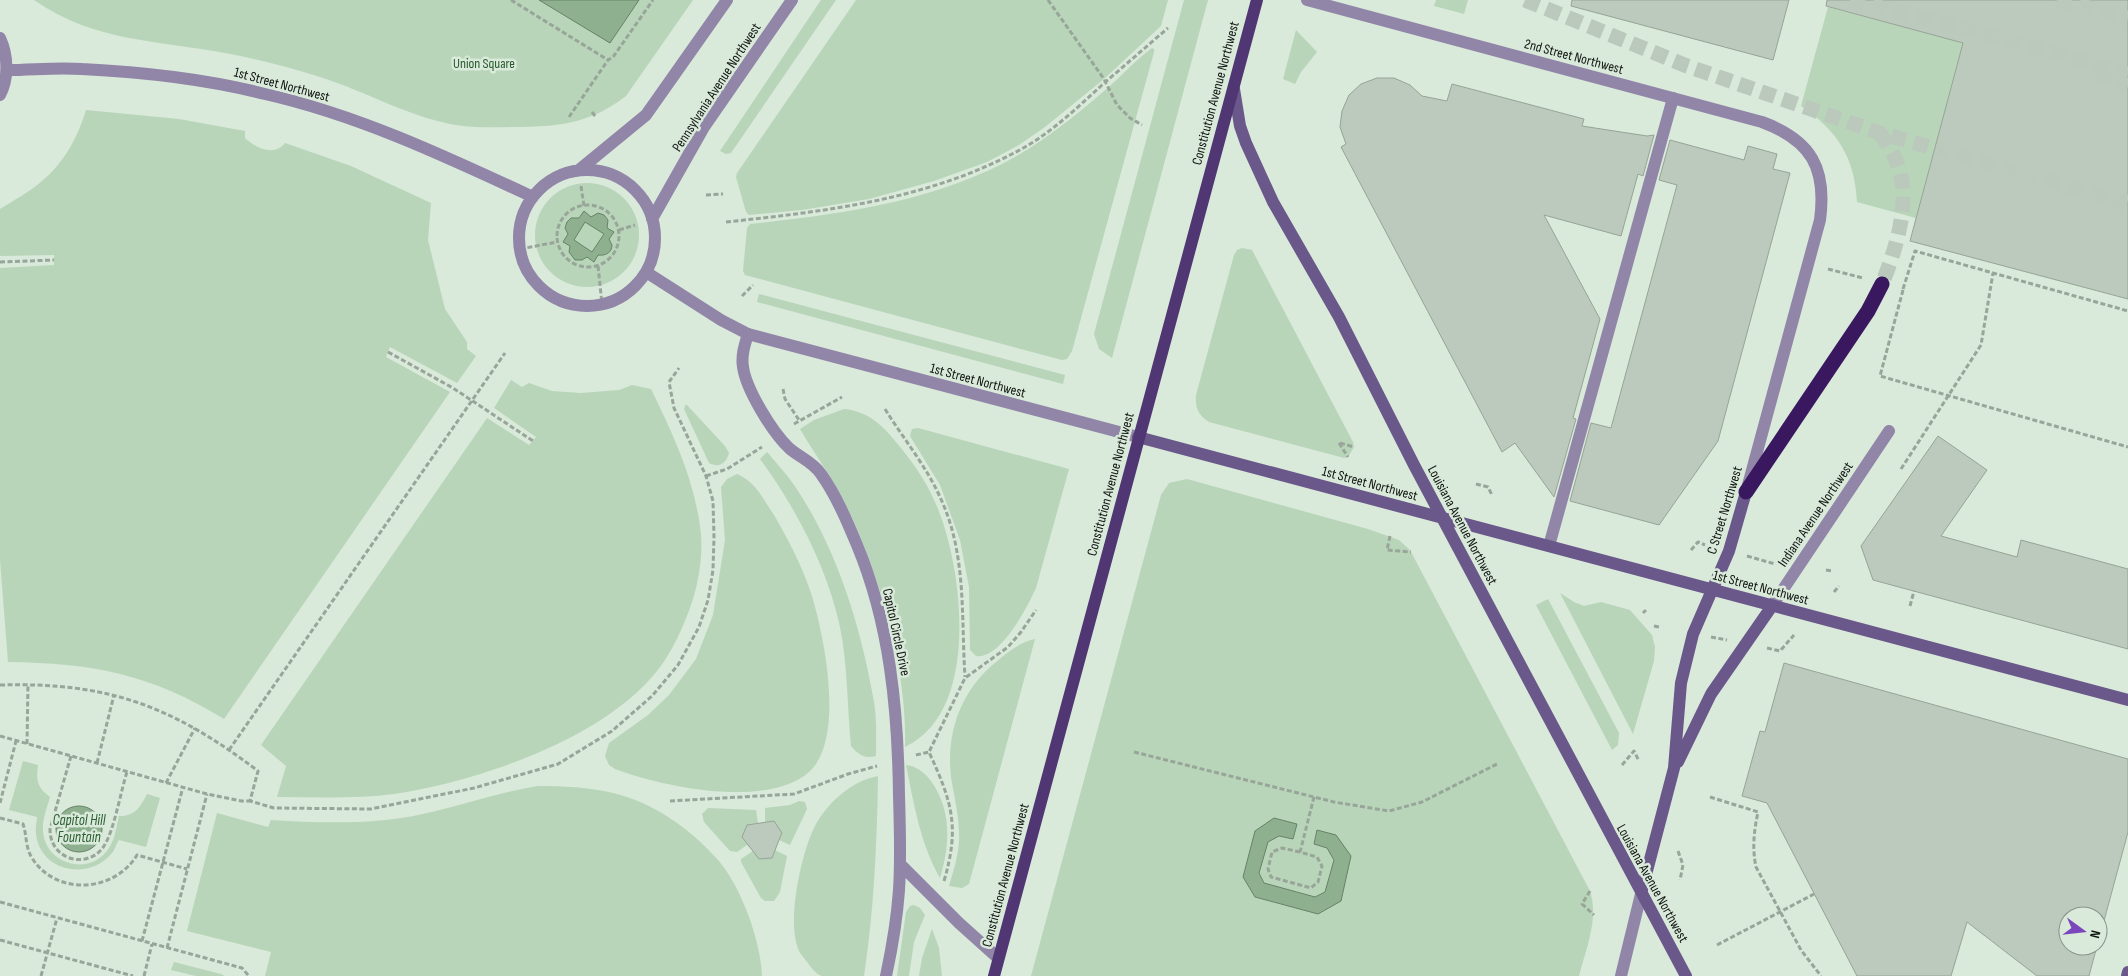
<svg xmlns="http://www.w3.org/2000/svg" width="2128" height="976" font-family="'Sofia Sans Condensed',sans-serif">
  <rect width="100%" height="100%" fill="#d9e9da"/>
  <path fill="#b8d5b9" d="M 34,0 L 693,0 L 626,96 C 590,124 557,127 512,127 C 496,127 480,128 463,126 C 414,120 368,92 320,77 C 289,67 257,59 225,53 C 156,40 94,42 34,0 Z
    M 821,0 L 836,0 L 731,153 L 726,154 L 720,151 Z
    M 856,0 L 1168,0 L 1161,26 L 1104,79 L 1045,127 L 1019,145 L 987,162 L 934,181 L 869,199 L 802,210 L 749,215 L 746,212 L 736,177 L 737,173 Z
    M 1184,0 L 1208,0 L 1112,358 L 1099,349 L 1094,334 Z
    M 1436,0 L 1468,0 L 1464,14 L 1434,6 Z
    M 1828,7 L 1963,43 L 1916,218 L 1857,202 C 1855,158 1837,130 1801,106 Z
    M 1296,30 L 1317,52 L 1301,72 L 1295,84 L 1283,79 Z
    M 1152,48 L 1154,49 L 1154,52 L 1072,351 L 1067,359 L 1062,360 L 745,275 L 743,271 L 747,228 L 750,224 C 850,213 957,199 1042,140 C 1065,124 1088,105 1110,86 C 1124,73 1137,59 1152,48 Z
    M 86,110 L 179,119 L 245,131 L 245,138 C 256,148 274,157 285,143 L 351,166 L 431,203 L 428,240 L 445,309 L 467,342 L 467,349 L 476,356 L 457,383 L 390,347 L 386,357 L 450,392 L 224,719 C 151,674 92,663 8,662 L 0,560 L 0,268 L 54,265 L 54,255 L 0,256 L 0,209 C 14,200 30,192 42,181 C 64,163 78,137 86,110 Z
    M535 235a52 52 0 1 1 104 0a52 52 0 1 1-104 0Z
    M 1242,248 L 1252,250 L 1353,442 L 1354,447 L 1348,457 L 1344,458 L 1209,422 C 1198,415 1195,408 1196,395 L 1234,255 L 1237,250 Z
    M 759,294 L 1065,375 L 1063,384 L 757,302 Z
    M 511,380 L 522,387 L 529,383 L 552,391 L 581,393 L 619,390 L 632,385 L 651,389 C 674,436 696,483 701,535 C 703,562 697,591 687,616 C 681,631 674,646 665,660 C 615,736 480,781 394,794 C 355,799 316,797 277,797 L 286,766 L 261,745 L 483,424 L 487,418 L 529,445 L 536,437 L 494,408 Z
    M 686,404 L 725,446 L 729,453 C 726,464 719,468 709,463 L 684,409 Z
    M 844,409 C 870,411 885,428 901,448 C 918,469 932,491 941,517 C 963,578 979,712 905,747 C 908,670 878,569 844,501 C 831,476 814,453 800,429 L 814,420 Z
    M 918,428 L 1069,469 L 1036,588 C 1028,606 1000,660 976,656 L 970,650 L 969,587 L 960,540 L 940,485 L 910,436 L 912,429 Z
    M 767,452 C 776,463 786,473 794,485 C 837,548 861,627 874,702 C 877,720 876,739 876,756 C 864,759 859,755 851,746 C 847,706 848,666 840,627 C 827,567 796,508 760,459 Z
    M 737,474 C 756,482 763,499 774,515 C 788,539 801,564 810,590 C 824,633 846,739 809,772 C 767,809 663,787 615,769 L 609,765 L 605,756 L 609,743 L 648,715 L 669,695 L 696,659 L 713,615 L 725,540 L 721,487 L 727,479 Z
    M 1187,479 L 1368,529 L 1399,540 L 1410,550 L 1590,891 C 1599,919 1586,949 1579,976 L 1031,976 L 1161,495 L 1169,483 Z
    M 1560,593 L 1574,602 L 1584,606 L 1601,602 L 1630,610 L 1652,635 L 1655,647 L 1654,661 L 1633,734 Z
    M 1548,599 L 1619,733 L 1618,745 L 1612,750 L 1536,605 Z
    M 1035,639 L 969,884 L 962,888 L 949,886 C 954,869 960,851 959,834 C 959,815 954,796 951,777 C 946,733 961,690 996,662 C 1007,653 1020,642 1035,639 Z
    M 23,761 L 38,765 C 36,780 37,788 50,797 C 47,808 42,820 43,831 C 45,863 86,876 106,852 C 115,842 116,828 119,816 C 135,816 140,808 147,794 L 160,798 L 146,847 L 119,840 C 116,844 115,850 112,853 C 88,882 39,871 36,833 C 35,828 37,822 37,817 L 9,810 Z
    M 906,765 C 917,766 925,773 931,781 C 952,811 950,844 940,878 C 920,843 914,804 906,765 Z
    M 878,776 C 877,843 874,910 864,976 C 853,976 832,976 822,976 C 817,975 811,968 808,963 C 805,959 801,955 799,951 C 786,922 801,855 814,828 C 826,804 851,781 878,776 Z
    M 538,786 C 564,786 588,787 613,793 C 653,802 692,830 718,860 C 741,886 761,942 762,976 L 265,976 L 271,952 L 187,931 L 217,813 L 268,827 L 271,820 C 321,823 373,825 423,814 C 461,806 499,792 538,786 Z
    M 799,801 L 805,802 L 807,809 L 790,845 L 779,840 L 775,850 L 787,856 L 780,892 L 774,901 L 765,901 L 761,898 L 741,862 L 741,859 L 753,851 L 747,845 L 737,852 L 730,851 L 704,822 L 702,814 L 708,808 L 756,810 L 758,823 L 765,822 L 765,808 L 790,805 Z
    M 914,905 L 920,908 L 925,915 L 914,942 L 909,976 L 897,976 L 906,912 L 910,906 Z
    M 932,929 L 939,948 L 942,976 L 919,976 L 922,958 Z
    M 174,962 L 221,974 L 225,976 L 196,976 L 171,970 Z"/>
  <path fill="#8eb08f" stroke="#688169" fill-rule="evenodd" d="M 539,0 L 639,0 L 610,43 Z
    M 584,211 L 591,217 L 598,213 L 604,215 L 608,220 L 607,228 L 614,232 L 609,239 L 612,245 C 612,253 605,256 598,255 L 594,262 L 587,257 L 582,260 L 575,260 L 569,252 L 570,246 L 563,242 L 568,234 L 565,228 L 567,222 L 571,218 L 579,218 ZM 585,222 L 604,234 L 592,252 L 574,240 Z
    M56 829a23 23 0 1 1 46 0a23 23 0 1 1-46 0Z
    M 1274,818 L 1297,824 L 1293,839 L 1279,836 L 1268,842 L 1259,873 L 1264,883 L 1315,897 L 1325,892 L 1334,860 L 1327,848 L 1314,844 L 1317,830 L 1336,835 L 1351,856 L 1341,901 L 1318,914 L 1255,897 L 1243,877 L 1255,831 Z"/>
  <path fill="#bbcabc" stroke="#96a496" d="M 1572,0 L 1789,0 L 1773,60 L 1571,6 Z
    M 1827,0 L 2128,0 L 2128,299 L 1910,241 L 1963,43 L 1826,6 Z
    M 1377,78 L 1394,78 L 1410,85 L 1422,96 L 1447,101 L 1452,84 L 1584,119 L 1582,126 L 1647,136 L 1654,135 L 1643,176 L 1638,174 L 1621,236 L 1544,215 L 1600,319 L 1573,418 L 1576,419 L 1554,497 L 1515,443 L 1502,452 L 1341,147 L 1346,144 L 1340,127 L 1342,111 L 1349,95 L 1361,84 Z
    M 1670,140 L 1744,160 L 1748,146 L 1777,154 L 1773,169 L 1790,173 L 1718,441 L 1659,525 L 1570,501 L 1591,423 L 1611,428 L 1677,185 L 1659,180 Z
    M 1938,436 L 1987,470 L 1941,536 L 2017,557 L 2021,540 L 2128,569 L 2128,649 L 1873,580 L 1861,546 Z
    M 1784,663 L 2128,759 L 2128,832 L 2098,943 L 2098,916 L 2068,916 L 2068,946 L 2097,946 L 2089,976 L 2037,976 L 1967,922 L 1951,976 L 1857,976 L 1767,803 L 1742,796 L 1760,731 L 1765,732 Z
    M 774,821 L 782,833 L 779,840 L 772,858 L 759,859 L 742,837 L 747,825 Z"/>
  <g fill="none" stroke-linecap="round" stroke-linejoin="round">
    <path stroke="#bbc9bc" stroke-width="15" stroke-dasharray="15 8" stroke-linecap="butt" d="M 1525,0 L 1687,66 L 1880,133 L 2128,203
      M 1850,0 L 1997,37 L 2128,74
      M 2057,0 L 2128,18
      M 2097,75 L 2128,86
      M 1880,133 C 1886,142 1893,152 1897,163 C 1912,200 1896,249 1882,284"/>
    <path stroke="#98a599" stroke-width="3" stroke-dasharray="5 2.5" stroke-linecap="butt" d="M 511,0 L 608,60 L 613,57 L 653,0
      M 1048,0 L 1104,79 L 1117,105 L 1130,118 L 1142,125
      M 592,112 L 595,116
      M 569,117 L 608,60
      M 581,186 L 584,206
      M 706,195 L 723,194
      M557 236a31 31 0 1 1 62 0a31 31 0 1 1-62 0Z
      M 726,222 C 829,211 933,199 1025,147 C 1053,131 1078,107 1102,85 C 1124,66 1146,47 1168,28
      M 619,230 L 635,225
      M 520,249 L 557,242
      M 0,262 L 54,260
      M 598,266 L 602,304
      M 1828,269 L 1863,278
      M 1903,289 L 1915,251 L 2128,311
      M 1903,290 L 1880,376 L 2128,447
      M 742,296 L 753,285
      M 388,352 L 453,388 L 533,441
      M 783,389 L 785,399 L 799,420
      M 885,409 C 903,438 926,466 940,497 C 967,554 961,616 965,677
      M 794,424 L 842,397
      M 1339,443 L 1348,457
      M 1340,443 L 1354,447
      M 1901,469 L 1981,345 L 1993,273
      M 706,476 L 727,469 L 762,447
      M 1476,484 L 1488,487 L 1492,495
      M 1390,536 L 1387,550 L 1411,552
      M 1691,550 L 1698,542 L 1705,545
      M 1747,556 L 1775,564
      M 1826,570 L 1833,571
      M 1834,592 L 1839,586
      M 1910,606 L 1914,591
      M 1643,613 L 1646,610
      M 1654,626 L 1659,627
      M 1711,637 L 1727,640
      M 1767,648 L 1780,651 L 1794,635
      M 0,685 C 109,682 172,706 258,771 L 250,801 L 274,808 L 371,809 L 474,788 L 558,764 L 612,731 L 652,696 L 678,665 L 699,627 L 708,600 L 713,570 L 714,537 L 713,501 L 706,476 L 674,408 L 669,382 L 679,368
      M 0,736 L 207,794 L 241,801 L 250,801
      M 27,744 L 28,684
      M 229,750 L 505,353
      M 1134,752 L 1334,802 L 1389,811 L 1422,802 L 1497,764
      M 916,755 L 929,752
      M 71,756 L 50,829 C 50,841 55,851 67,857 C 80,863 97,858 104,846 C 114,831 121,790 127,772
      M 97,763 L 114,695
      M 1622,765 L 1634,751 L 1639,761
      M 166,783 L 195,728
      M 1710,797 L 1758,812 C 1754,831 1752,848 1756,867 L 1801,950 L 1821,976
      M 670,801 L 794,794 L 848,774 L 877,766
      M 0,803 L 16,741
      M 0,818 L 23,824 C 27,835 25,847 32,858 C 56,896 114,893 137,855 L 187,869
      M 1678,851 L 1683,865 L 1680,880
      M 1300,852 L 1282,848 L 1272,852 L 1268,869 L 1271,877 L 1311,888 L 1318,882 L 1322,866 L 1317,857 L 1300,852 L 1314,797
      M 944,881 C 960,827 952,802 929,752 L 965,678 L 1008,647 L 1021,632 L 1036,610
      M 1590,891 L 1582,904 L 1594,915
      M 0,902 L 242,968 L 249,976
      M 0,940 L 133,976
      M 142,941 L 183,787
      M 1717,945 L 1814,894
      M 167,948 L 207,794
      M 41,976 L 57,918
      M 144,976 L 152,944"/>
    <path stroke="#9185a8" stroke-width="12" d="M 748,334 C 745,344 741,355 743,367 C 746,389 772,432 789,448 C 799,457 813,462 821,474 C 836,495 847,521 857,545 C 890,624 898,710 899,796 C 900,827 901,859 899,890 C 897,919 892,948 886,976
      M 1549,546 L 1673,98
      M 900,864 L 959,923 L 998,958"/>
    <path stroke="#9185a8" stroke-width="12" d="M 1307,0 L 1762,122 C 1811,140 1827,168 1820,220 L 1748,485
      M 0,38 C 8,55 9,78 0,95
      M 7,70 C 32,70 57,67 82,69 C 143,72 206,79 265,94 C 358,115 447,157 533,197
      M 579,170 L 646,115 L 727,0
      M519 238a68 68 0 1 1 136 0a68 68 0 1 1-136 0Z
      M 652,219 L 704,127 L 792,0
      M 646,272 L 721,320 L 748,334 L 1138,437
      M 1772,606 L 1889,431
      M 1621,976 L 1642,890"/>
    <path stroke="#6b588a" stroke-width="12" d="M 1234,89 L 1240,126 L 1246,143 L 1273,202 L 1339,317 L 1414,465 L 1686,976
      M 1138,437 L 2128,700
      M 1678,762 L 1711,694 L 1772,606
      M 1642,890 L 1674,768 L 1681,683 L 1693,634 L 1729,551 L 1746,492
      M 2127,976 L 2128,972"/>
    <path stroke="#503773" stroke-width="12" d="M 994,976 L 1257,0"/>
    <path stroke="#3a185f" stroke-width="15" d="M 1746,492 L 1868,311 L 1882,284"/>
  </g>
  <g text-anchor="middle" stroke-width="5" stroke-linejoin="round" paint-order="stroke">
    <g font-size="14" fill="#0f140f" stroke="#d9e9da">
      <text transform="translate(1574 56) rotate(15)" y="5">2nd Street Northwest</text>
      <text transform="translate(282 84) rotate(15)" y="5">1st Street Northwest</text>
      <text transform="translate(716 87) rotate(-57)" y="5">Pennsylvania Avenue Northwest</text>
      <text transform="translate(1215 93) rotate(-75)" y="5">Constitution Avenue Northwest</text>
      <text transform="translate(978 380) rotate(15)" y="5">1st Street Northwest</text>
      <text transform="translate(1370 483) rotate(15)" y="5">1st Street Northwest</text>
      <text transform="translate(1110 484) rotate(-75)" y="5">Constitution Avenue Northwest</text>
      <text transform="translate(1724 510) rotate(-73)" y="5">C Street Northwest</text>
      <text transform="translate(1815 514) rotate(-56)" y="5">Indiana Avenue Northwest</text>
      <text transform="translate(1463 525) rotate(62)" y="5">Louisiana Avenue Northwest</text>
      <text transform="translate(1761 587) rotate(15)" y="5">1st Street Northwest</text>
      <text transform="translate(897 632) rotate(78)" y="5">Capitol Circle Drive</text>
      <text transform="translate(1005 875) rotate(-75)" y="5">Constitution Avenue Northwest</text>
      <text transform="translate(1653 883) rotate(61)" y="5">Louisiana Avenue Northwest</text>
    </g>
    <g font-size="14" fill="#26582c" stroke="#d9e9da">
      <text x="484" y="68">Union Square</text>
    </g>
    <g font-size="15" font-style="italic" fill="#2b5d31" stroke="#d9e9da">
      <text x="79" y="825">Capitol Hill<tspan x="79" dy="17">Fountain</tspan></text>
    </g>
  </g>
  <g transform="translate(2083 931) rotate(105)"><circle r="24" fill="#d9e9da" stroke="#889489"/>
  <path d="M0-4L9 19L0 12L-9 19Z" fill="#7b45bc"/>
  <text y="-8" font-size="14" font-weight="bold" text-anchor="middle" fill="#0f140f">N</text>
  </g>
</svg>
